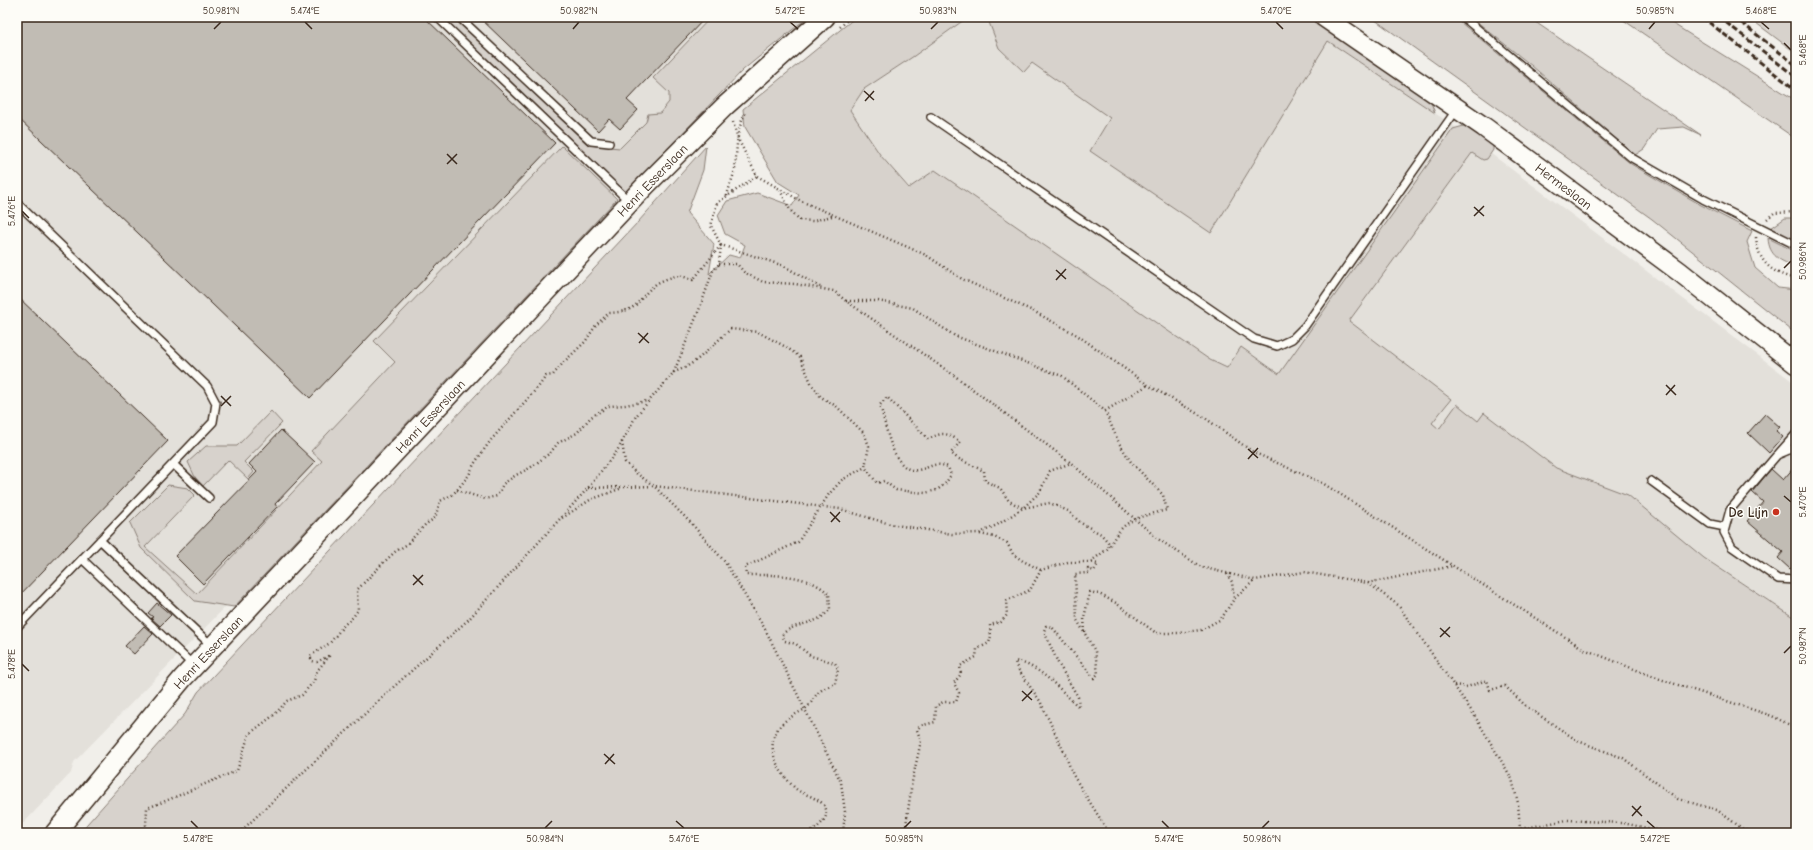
<svg xmlns="http://www.w3.org/2000/svg" width="1813" height="850" font-family="'Comic Neue',sans-serif">
  <rect width="100%" height="100%" fill="#f1efea"/>
  <filter id="ink" filterUnits="userSpaceOnUse"><feTurbulence type="fractalNoise" baseFrequency=".025" numOctaves="2"/><feDisplacementMap in="SourceGraphic" scale="8" xChannelSelector="R" yChannelSelector="G"/><feConvolveMatrix kernelMatrix="1 2 1 2 8 2 1 2 1" color-interpolation-filters="sRGB"/></filter>
  <g filter="url(#ink)">
    <path fill="#e3e0da" d="M 17,17 L 791,17 L 620,179 L 610,199 L 237,595 L 74,762 L 71,773 L 17,830 Z
      M 968,17 L 1293,17 L 1457,128 L 1796,384 L 1796,619 L 1711,562 L 1598,491 L 1264,387 L 1210,360 L 935,171 L 910,188 L 881,156 L 850,110 L 864,89 L 914,56 Z"/>
    <path fill="#d7d2cc" stroke="#897e75" d="M 441,17 L 454,17 L 588,145 L 620,148 L 646,122 L 648,114 L 660,113 L 669,102 L 669,93 L 653,78 L 711,17 L 808,17 L 743,70 L 626,192 L 575,146 Z
      M 856,17 L 968,17 L 914,56 L 864,89 L 850,110 L 881,156 L 909,188 L 935,170 L 1210,360 L 1227,368 L 1241,347 L 1279,374 L 1453,129 L 1467,125 L 1493,144 L 1493,150 L 1487,159 L 1483,160 L 1472,153 L 1349,321 L 1451,399 L 1432,423 L 1439,429 L 1457,404 L 1478,421 L 1484,413 L 1556,468 L 1628,495 L 1704,558 L 1796,619 L 1796,833 L 233,833 L 235,831 L 232,833 L 79,833 L 185,714 L 198,692 L 638,222 L 706,146 L 703,170 L 687,213 L 714,244 L 709,274 L 729,255 L 740,258 L 745,245 L 725,234 L 718,215 L 727,201 L 757,193 L 792,206 L 799,195 L 778,182 L 745,127 L 743,109 Z
      M 987,17 L 1310,17 L 1430,100 L 1435,113 L 1328,41 L 1211,233 L 1090,151 L 1110,118 L 1032,63 L 1024,72 L 999,48 Z
      M 1371,17 L 1454,17 L 1631,164 L 1701,205 L 1752,231 L 1747,242 L 1755,268 L 1778,288 L 1796,290 L 1796,334 L 1652,219 Z
      M 1471,17 L 1528,17 L 1701,135 L 1684,127 L 1657,129 L 1644,149 L 1635,155 L 1532,66 Z
      M 1619,17 L 1662,17 L 1792,98 L 1796,101 L 1796,139 Z
      M 1748,17 L 1796,17 L 1796,53 Z
      M 562,146 L 617,199 L 234,607 L 195,601 L 141,548 L 130,523 L 168,485 L 188,488 L 195,495 L 145,547 L 197,594 L 322,461 L 311,451 L 395,362 L 374,341 Z
      M 1785,218 L 1796,218 L 1796,241 L 1771,228 Z
      M 1768,238 L 1796,252 L 1796,266 C 1781,262 1769,256 1768,238 Z
      M 271,411 L 282,423 L 244,462 L 254,472 L 248,479 L 228,460 L 203,486 L 195,477 L 188,462 L 206,446 L 237,446 Z"/>
    <path fill="#c1bcb4" stroke="#3b2a1e" d="M 17,17 L 424,17 L 555,143 L 310,398 L 17,117 Z
      M 479,17 L 706,17 L 627,100 L 638,110 L 620,129 L 609,119 L 598,131 Z
      M 17,296 L 168,441 L 17,598 Z
      M 1765,414 L 1780,427 L 1776,431 L 1783,437 L 1769,453 L 1748,433 Z
      M 281,430 L 315,462 L 275,504 L 277,507 L 203,584 L 175,556 L 257,472 L 249,464 Z
      M 1796,465 L 1796,564 L 1790,569 L 1778,558 L 1783,552 L 1747,521 L 1763,502 L 1752,492 L 1771,469 L 1783,480 Z
      M 157,603 L 171,615 L 160,626 L 151,618 L 153,617 L 148,613 Z
      M 144,626 L 153,634 L 134,654 L 125,646 Z"/>
    <g fill="none" stroke-linecap="round" stroke-linejoin="round">
      <defs>
        <path id="lane" d="M 437,17 L 630,202
          M 459,17 L 591,141 L 609,143
          M 1463,17 L 1632,158 L 1703,199 L 1796,245
          M 931,117 L 1254,339 L 1277,346 L 1292,339 L 1305,326 L 1457,109
          M 17,203 L 207,386 L 216,403 L 213,422 L 17,627
          M 1796,447 L 1777,455 L 1730,510 L 1724,532 L 1732,547 L 1778,579 L 1796,580
          M 1779,453 L 1796,434
          M 173,464 L 209,498
          M 1651,481 L 1710,524 L 1725,527
          M 100,540 L 212,646
          M 82,559 L 193,665"/>
        <path id="secondary" d="M 1324,17 L 1484,127 L 1680,272 L 1796,364
          M 55,833 L 183,678 L 646,185 L 725,106 L 825,17"/>
      </defs>
      <use href="#lane" stroke="#3b2a1e" stroke-width="10"/>
      <use href="#secondary" stroke="#3b2a1e" stroke-width="22"/>
      <path stroke="#3b2a1e" stroke-width="2.5" stroke-dasharray="1 3" stroke-linecap="butt" d="M 840,27 L 851,17
        M 733,122 L 738,139 L 757,176 L 717,203 L 711,226 L 721,245 L 784,266 L 820,287
        M 757,176 L 801,201 L 926,255 L 962,279 L 1033,311 L 1077,335 L 1148,385 L 1205,418 L 1253,452 L 1324,484 L 1584,649 L 1654,677 L 1772,716 L 1796,728
        M 780,190 L 790,210 L 800,220 L 813,221 L 832,216
        M 727,196 C 729,187 733,178 735,169 C 737,150 736,129 746,112
        M 1767,219 L 1774,213 L 1796,212
        M 1756,237 C 1758,263 1772,273 1796,279
        M 721,245 L 719,264 L 713,271 L 699,310 L 674,372 C 699,364 711,345 731,329 L 758,332 L 786,347 L 800,357 L 812,385 L 821,397 L 836,406 L 864,433 L 869,446 L 865,467 L 877,483 L 884,481 L 896,490 L 925,493 L 937,490 L 945,484 L 951,475 L 948,467 C 933,461 931,468 918,470 C 892,474 886,423 880,405 L 887,397 L 928,439 C 942,432 947,432 960,442 L 951,453 L 957,458 L 984,471 L 985,481 L 1000,488 L 1009,501 L 1023,508 L 1050,503 L 1068,511 L 1081,523 L 1101,534 L 1108,542 L 1109,548 L 1090,562 L 1098,564 L 1094,571 L 1088,569 L 1088,573 L 1075,574 L 1077,620 L 1095,651 L 1098,674 L 1094,678 L 1052,627 L 1046,626 L 1044,631 L 1058,663 L 1078,697 L 1079,707 C 1061,691 1040,665 1015,661 L 1016,666 L 1040,701 L 1065,754 L 1073,775 L 1109,833
        M 719,264 L 737,264 L 744,272 L 763,282 L 795,284 L 834,291 L 846,301 L 955,376 L 1071,463
        M 846,301 L 878,301 L 913,308 L 955,336 L 1062,376 L 1105,411 L 1119,443 L 1131,462 L 1163,495 L 1167,510 C 1138,517 1122,519 1109,548
        M 1105,411 L 1148,385
        M 622,442 L 625,462 L 636,473 L 654,486 L 691,523 L 725,562 L 765,629 L 841,782 L 845,812 L 843,833
        M 588,488 L 654,486 L 840,509 L 890,524 L 952,534 L 980,533 L 997,525 L 1023,508 L 1039,493 L 1050,471 L 1071,463 L 1158,539 L 1201,567 L 1255,580 L 1304,572 L 1368,583 L 1453,566
        M 457,490 L 485,499 L 497,496 L 503,484 L 516,475 L 530,468 L 550,453 L 558,443 L 577,433 L 591,417 L 609,406 L 625,405 L 647,401
        M 562,518 L 590,500 L 622,488
        M 980,534 L 994,537 L 1007,543 L 1013,554 L 1023,561 L 1041,570
        M 1227,574 L 1232,582 L 1234,599
        M 1368,583 L 1398,605 L 1473,713 L 1512,779 L 1518,803 L 1520,829
        M 1085,632 L 1084,618 L 1090,592 L 1099,594 L 1116,603 L 1156,633 L 1178,633 L 1201,630 L 1221,619 L 1234,599 L 1255,580
        M 1454,685 L 1467,687 L 1487,680 L 1490,690 L 1505,686 L 1527,707 L 1578,741 L 1623,758 L 1678,799 L 1717,810 L 1743,829 L 1752,833
        M 149,833 L 146,825 L 147,808 C 178,797 207,782 237,771 L 249,734 L 274,715 L 287,701 L 302,695 L 314,681 L 317,671 L 330,655 L 317,662 L 312,661 L 310,656 L 330,643 L 344,625 L 353,617 L 358,610 L 357,590 L 383,563 L 396,551 L 406,545 L 426,524 L 435,518 L 440,501 L 452,495 L 457,490 L 469,475 L 474,464 L 491,440 L 539,386 L 546,376 L 553,375 L 564,362 L 585,342 L 596,325 L 609,313 C 642,311 634,301 656,284 C 662,280 672,277 679,275 L 693,280 L 721,245
        M 239,833 L 388,692 L 469,619 L 588,488 L 617,451 L 636,416 L 674,372
        M 808,833 C 824,825 837,809 814,798 C 809,795 800,793 795,788 C 777,771 761,742 784,722 C 790,717 798,713 805,709 C 812,704 813,698 818,693 C 823,688 830,686 835,684 L 838,669 L 835,663 L 811,656 L 796,644 L 785,641 L 782,635 C 794,621 817,627 830,609 L 829,594 C 807,573 775,575 746,575 L 745,567 L 798,542 L 829,494 L 842,480 L 865,467
        M 905,833 L 912,782 L 921,741 L 917,730 L 920,726 L 935,722 L 936,706 L 943,702 L 956,702 L 959,693 L 954,683 L 961,674 L 960,666 L 976,657 L 977,649 L 989,643 L 991,636 L 990,625 L 1001,622 L 1007,615 L 1006,601 L 1030,590 L 1041,570 L 1068,562 L 1090,562
        M 1514,833 L 1520,829 L 1567,820 L 1622,823 L 1673,833"/>
      <use href="#lane" stroke="#fdfcf7" stroke-width="7"/>
      <use href="#secondary" stroke="#fdfcf7" stroke-width="19"/>
      <path stroke="#3b2a1e" stroke-width="3" stroke-dasharray="6 3" stroke-linecap="butt" d="M 1702,17 L 1796,90
        M 1719,17 L 1796,77
        M 1734,17 L 1796,65"/>
    </g>
  </g>
  <path fill="none" stroke="#3b2a1e" stroke-width="1.5" d="M 305,22 L 312,29M 790,22 L 798,29M 1276,22 L 1283,29M 1761,22 L 1769,29M 214,29 L 221,22M 573,29 L 579,22M 931,29 L 938,22M 1649,29 L 1655,22M 1784,43 L 1791,50M 864,91 L 874,100M 865,101 L 874,91M 447,154 L 457,164M 447,164 L 457,154M 1474,207 L 1484,216M 22,211 L 29,218M 1474,216 L 1484,206M 1784,268 L 1791,261M 1056,270 L 1066,279M 1056,280 L 1066,269M 638,333 L 649,343M 639,343 L 648,333M 1666,385 L 1676,395M 1666,395 L 1675,385M 221,396 L 231,406M 221,406 L 231,396M 1248,449 L 1258,458M 1248,459 L 1258,448M 1784,496 L 1791,502M 830,512 L 840,522M 831,522 L 840,512M 413,575 L 423,585M 413,585 L 423,575M 1440,628 L 1450,637M 1440,637 L 1450,627M 1784,653 L 1791,646M 22,664 L 29,671M 1022,691 L 1032,700M 1022,701 L 1032,691M 604,754 L 615,764M 605,764 L 614,754M 1632,806 L 1642,816M 1632,816 L 1641,806M 191,821 L 198,828M 676,821 L 684,828M 1162,821 L 1169,828M 1647,821 L 1655,828M 545,828 L 552,821M 904,828 L 911,821M 1262,828 L 1269,821"/>
  <circle fill="#c8321e" stroke="#fdfcf7" stroke-width="1.5" cx="1776" cy="512" r="4"/>
  <g text-anchor="middle" stroke-width="3" stroke-linejoin="round" paint-order="stroke">
    <g font-size="13" fill="#3b2a1e" stroke="#fdfcf7">
      <text transform="translate(652 180) rotate(-46)" y="5">Henri Esserslaan</text>
      <text transform="translate(1564 186) rotate(37)" y="5">Hermeslaan</text>
      <text transform="translate(430 416) rotate(-47)" y="5">Henri Esserslaan</text>
      <text transform="translate(208 652) rotate(-47)" y="5">Henri Esserslaan</text>
    </g>
    <g font-size="13" font-weight="bold" fill="#3b2a1e" stroke="#fdfcf7" text-anchor="end">
      <text x="1768" y="517">De Lijn</text>
    </g>
  </g>
  <rect width="1813" height="850" fill="none" stroke="#fdfcf7" stroke-width="44"/>
  <rect x="22" y="22" width="1769" height="806" fill="none" stroke="#3b2a1e" stroke-width="1.5"/>
  <g font-size="10" text-anchor="middle" fill="#3b2a1e">
    <text x="221" y="14">50.981°N</text>
    <text x="305" y="14">5.474°E</text>
    <text x="579" y="14">50.982°N</text>
    <text x="790" y="14">5.472°E</text>
    <text x="938" y="14">50.983°N</text>
    <text x="1276" y="14">5.470°E</text>
    <text x="1655" y="14">50.985°N</text>
    <text x="1761" y="14">5.468°E</text>
    <text transform="translate(1802 50) rotate(-90)" y="4">5.468°E</text>
    <text transform="translate(11 211) rotate(-90)" y="4">5.476°E</text>
    <text transform="translate(1802 261) rotate(-90)" y="4">50.986°N</text>
    <text transform="translate(1802 502) rotate(-90)" y="4">5.470°E</text>
    <text transform="translate(1802 646) rotate(-90)" y="4">50.987°N</text>
    <text transform="translate(11 664) rotate(-90)" y="4">5.478°E</text>
    <text x="198" y="842">5.478°E</text>
    <text x="545" y="842">50.984°N</text>
    <text x="684" y="842">5.476°E</text>
    <text x="904" y="842">50.985°N</text>
    <text x="1169" y="842">5.474°E</text>
    <text x="1262" y="842">50.986°N</text>
    <text x="1655" y="842">5.472°E</text>
  </g>
</svg>
